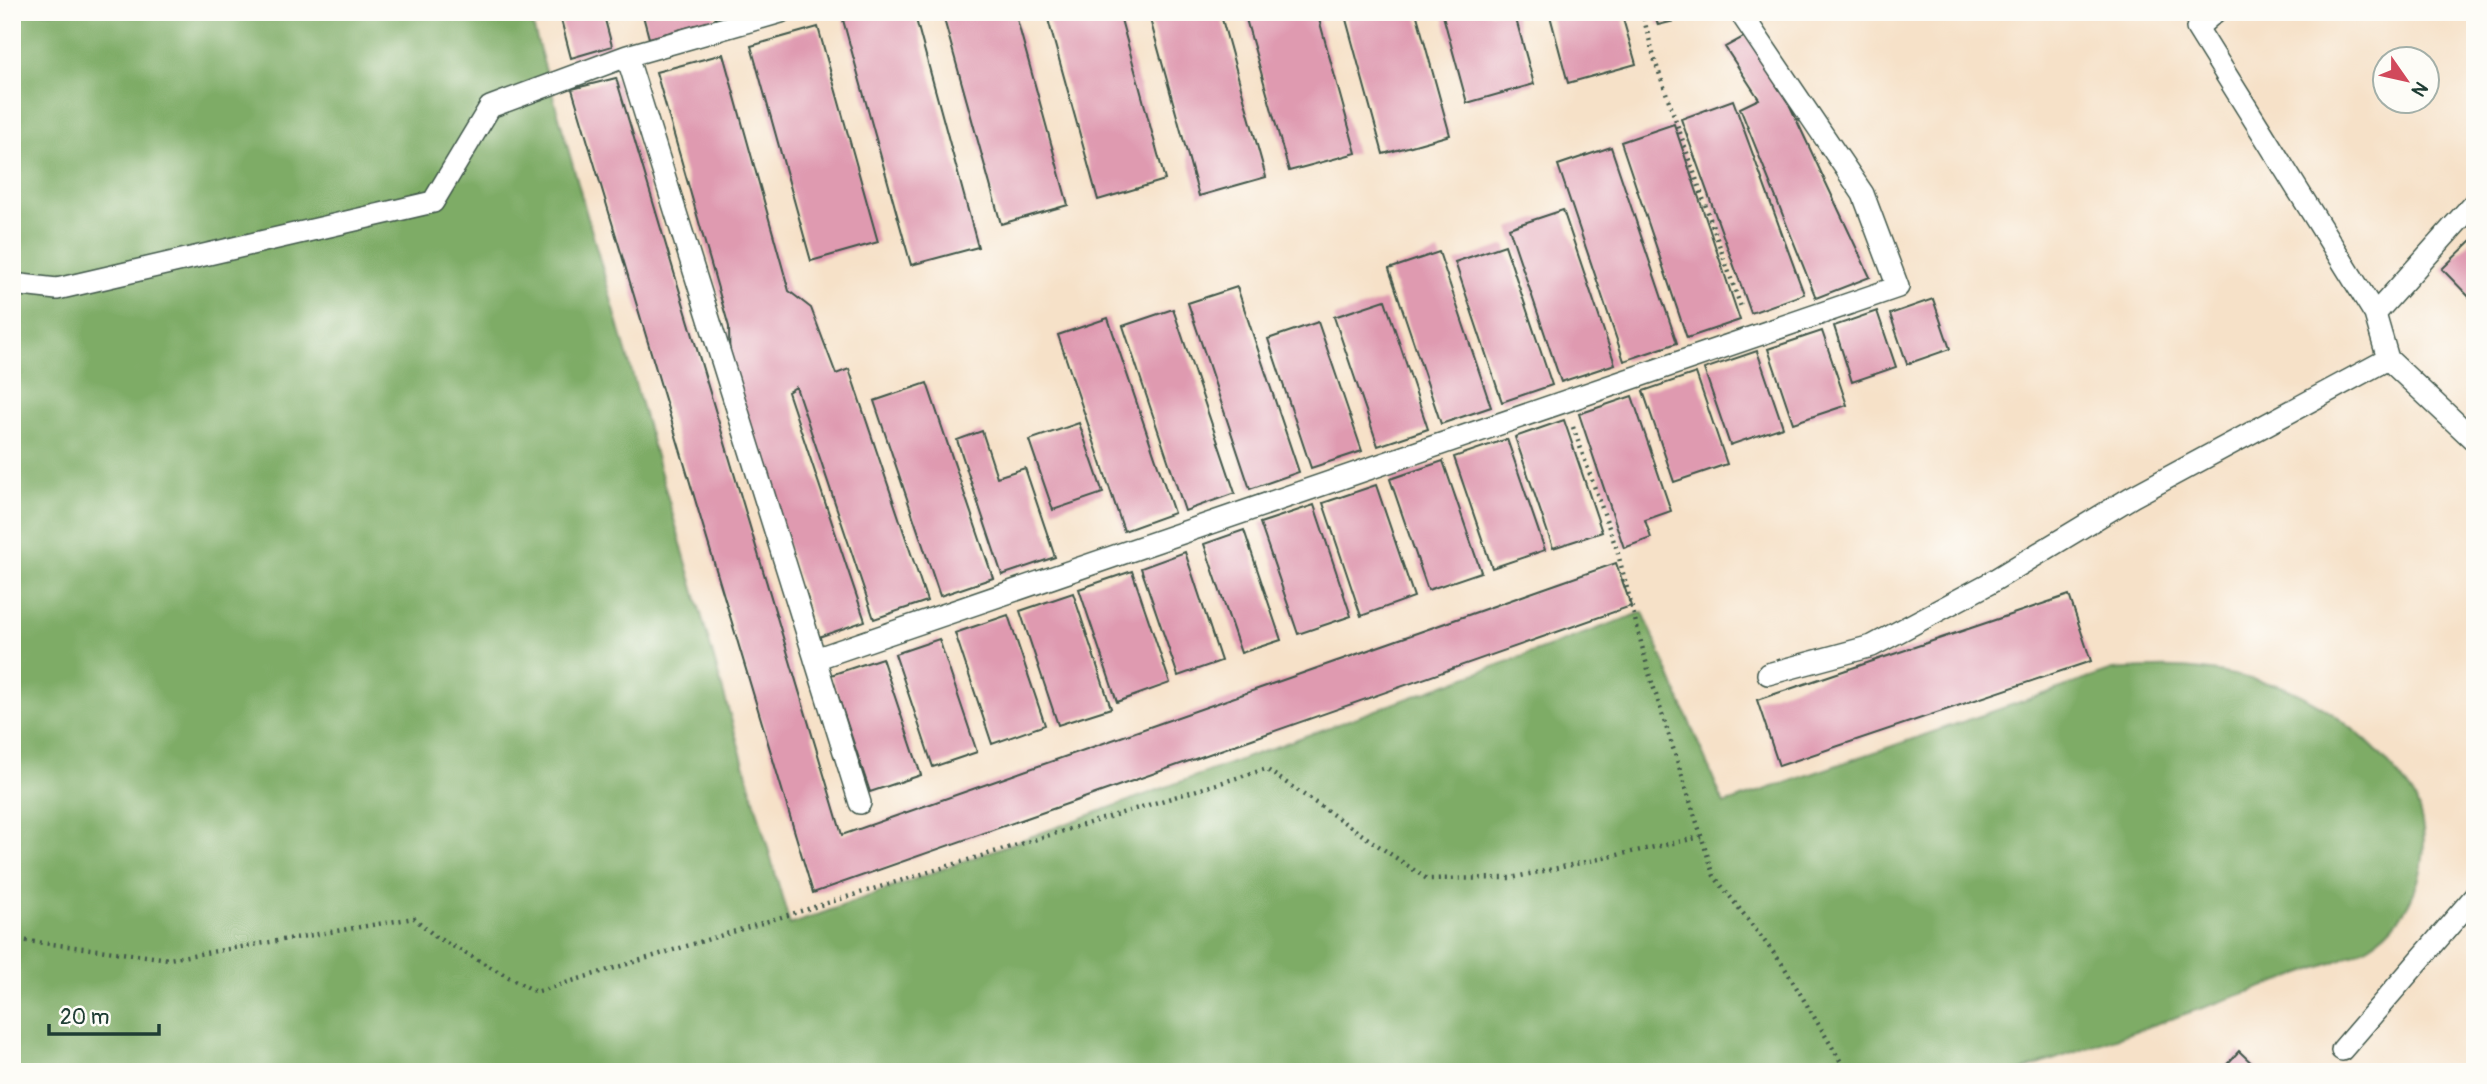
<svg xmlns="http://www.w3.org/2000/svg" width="2487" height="1084" font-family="Pangolin,sans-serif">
  <rect width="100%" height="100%" fill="#fdfcf7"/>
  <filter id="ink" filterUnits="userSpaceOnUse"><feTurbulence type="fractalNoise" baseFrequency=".0143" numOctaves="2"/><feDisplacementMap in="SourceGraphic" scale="14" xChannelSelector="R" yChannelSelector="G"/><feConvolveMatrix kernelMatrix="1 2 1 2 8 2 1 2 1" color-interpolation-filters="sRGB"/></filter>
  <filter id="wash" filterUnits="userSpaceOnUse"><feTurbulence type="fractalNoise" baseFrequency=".00686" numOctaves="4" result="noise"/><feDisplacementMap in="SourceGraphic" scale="28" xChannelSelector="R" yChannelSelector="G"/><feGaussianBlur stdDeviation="1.57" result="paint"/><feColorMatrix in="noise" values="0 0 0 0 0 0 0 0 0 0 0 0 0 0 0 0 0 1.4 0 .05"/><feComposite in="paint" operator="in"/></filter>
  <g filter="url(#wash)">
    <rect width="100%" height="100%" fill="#f6e1c8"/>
    <path fill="#7eac66" stroke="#4e744d" stroke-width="2" d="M 12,12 L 529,12 L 790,925 L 1643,612 L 1724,804 L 2113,670 C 2167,666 2202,666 2255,680 C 2265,683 2276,684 2286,688 C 2332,708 2375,743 2405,784 C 2409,789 2414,795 2416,801 C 2436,852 2417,916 2369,946 C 2359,952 2346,957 2335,962 L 2018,1072 L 12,1072 Z"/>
    <g id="blocks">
      <path fill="#df9ab0" d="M 559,12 L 603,12 L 612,46 L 571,58 Z
        M 642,12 L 714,12 L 716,20 L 649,38 Z
        M 870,12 L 914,12 L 978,247 L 911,265 L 843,20 Z
        M 942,12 L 1015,12 L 1068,205 L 1001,224 Z
        M 1046,12 L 1119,12 L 1165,180 L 1098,200 Z
        M 1148,12 L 1220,12 L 1266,177 L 1199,196 Z
        M 1244,12 L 1317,12 L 1356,153 L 1289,171 Z
        M 1344,12 L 1416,12 L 1450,135 L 1383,154 Z
        M 1442,12 L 1514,12 L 1534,84 L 1467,103 Z
        M 1549,12 L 1621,12 L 1636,64 L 1568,83 Z
        M 1654,12 L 1707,12 L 1707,13 L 1658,25 Z
        M 818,27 L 878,242 L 811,261 L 751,46 Z
        M 1747,35 L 1782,89 L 1870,277 L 1816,298 L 1740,108 L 1759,99 L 1725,47 Z
        M 723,54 L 789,291 L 811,308 L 836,374 L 849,369 L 927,601 L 874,619 L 796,387 L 788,392 L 865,621 L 819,637 L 730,377 L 729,327 L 656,72 Z
        M 616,78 L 842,835 L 1616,563 L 1631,606 L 813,893 L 572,89 Z
        M 1733,100 L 1804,294 L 1751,313 L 1681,119 Z
        M 1674,124 L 1740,320 L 1687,338 L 1621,142 Z
        M 1611,147 L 1677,343 L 1624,361 L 1558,165 Z
        M 1563,210 L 1615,364 L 1561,382 L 1509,228 Z
        M 2475,237 L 2475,303 L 2442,269 Z
        M 1505,245 L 1552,385 L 1502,402 L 1455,262 Z
        M 1439,252 L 1491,407 L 1441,424 L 1389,269 Z
        M 1237,287 L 1299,472 L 1250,489 L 1188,303 Z
        M 1933,299 L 1950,349 L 1907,364 L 1890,314 Z
        M 1385,300 L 1428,429 L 1378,446 L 1334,317 Z
        M 1173,309 L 1235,493 L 1185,511 L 1123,326 Z
        M 1877,311 L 1896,367 L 1852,382 L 1834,326 Z
        M 1108,318 L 1174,513 L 1124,531 L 1058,335 Z
        M 1318,322 L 1362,451 L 1311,468 L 1268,339 Z
        M 1822,331 L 1847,405 L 1793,423 L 1768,349 Z
        M 1757,351 L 1783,427 L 1730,445 L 1704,369 Z
        M 1696,373 L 1727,464 L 1674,482 L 1643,391 Z
        M 927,383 L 993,578 L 940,596 L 874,401 Z
        M 1632,396 L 1671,511 L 1645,520 L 1651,538 L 1624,548 L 1579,414 Z
        M 1564,420 L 1602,532 L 1553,548 L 1515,437 Z
        M 1079,423 L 1103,493 L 1053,510 L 1029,440 Z
        M 982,431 L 997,477 L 1025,468 L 1055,557 L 1002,575 L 957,440 Z
        M 1507,439 L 1545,550 L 1492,568 L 1454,457 Z
        M 1443,461 L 1481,572 L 1428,590 L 1390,479 Z
        M 1376,485 L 1414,597 L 1361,616 L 1323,503 Z
        M 1314,505 L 1351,616 L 1298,634 L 1260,523 Z
        M 1244,530 L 1281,640 L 1241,653 L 1204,544 Z
        M 1185,552 L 1221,661 L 1178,676 L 1141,568 Z
        M 1132,571 L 1170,683 L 1117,702 L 1079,589 Z
        M 1073,593 L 1111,708 L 1058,725 L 1020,611 Z
        M 2069,595 L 2091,661 L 1779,766 L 1757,700 Z
        M 1008,615 L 1045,725 L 992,744 L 955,633 Z
        M 939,639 L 977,752 L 933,767 L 895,654 Z
        M 882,658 L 921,775 L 870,792 L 831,675 Z
        M 2239,1051 L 2261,1072 L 2220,1072 Z"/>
    </g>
  </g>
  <g filter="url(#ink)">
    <use href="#blocks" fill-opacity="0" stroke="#3f564a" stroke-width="2"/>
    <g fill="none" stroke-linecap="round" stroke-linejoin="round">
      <defs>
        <path id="lane" d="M 781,12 L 627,56 L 860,803
          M 2215,12 L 2197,28 L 2375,314
          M 2475,202 L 2375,314 L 2388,359 L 2475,441
          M 12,284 L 57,289 L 433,202 L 490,107 L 627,56
          M 815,659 L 1898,287 L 1863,194 L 1740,12
          M 1768,674 L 1872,646 L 1988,584 L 2132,497 L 2388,359
          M 2342,1050 L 2475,896"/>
      </defs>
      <use href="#lane" stroke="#3f564a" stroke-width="24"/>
      <path stroke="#3f564a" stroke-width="4.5" stroke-dasharray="2 5" stroke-linecap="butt" d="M 1642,12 L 1655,61 L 1742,310
        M 1573,427 L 1617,550 L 1649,673 L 1714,876 L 1783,965 L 1841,1062 L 1850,1072
        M 12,939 L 169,959 L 414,918 L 436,937 L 536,992 L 1266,769 L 1427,879 L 1511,878 L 1701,837"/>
      <use href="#lane" stroke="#fff" stroke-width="21"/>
    </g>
  </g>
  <rect width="2487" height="1084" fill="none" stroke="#fdfcf7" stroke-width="42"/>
  <g transform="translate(2406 80) rotate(124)"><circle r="33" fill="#fdfcf7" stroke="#a4b0a9" stroke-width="2"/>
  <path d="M0-5L12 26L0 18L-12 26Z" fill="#d1495b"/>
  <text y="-10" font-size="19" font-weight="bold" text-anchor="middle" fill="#1f3d34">N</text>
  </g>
  <path d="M49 1024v10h110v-10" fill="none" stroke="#1f3d34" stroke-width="3.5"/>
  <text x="60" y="1024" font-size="21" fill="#1f3d34" stroke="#fdfcf7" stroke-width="5" paint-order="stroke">20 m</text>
</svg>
